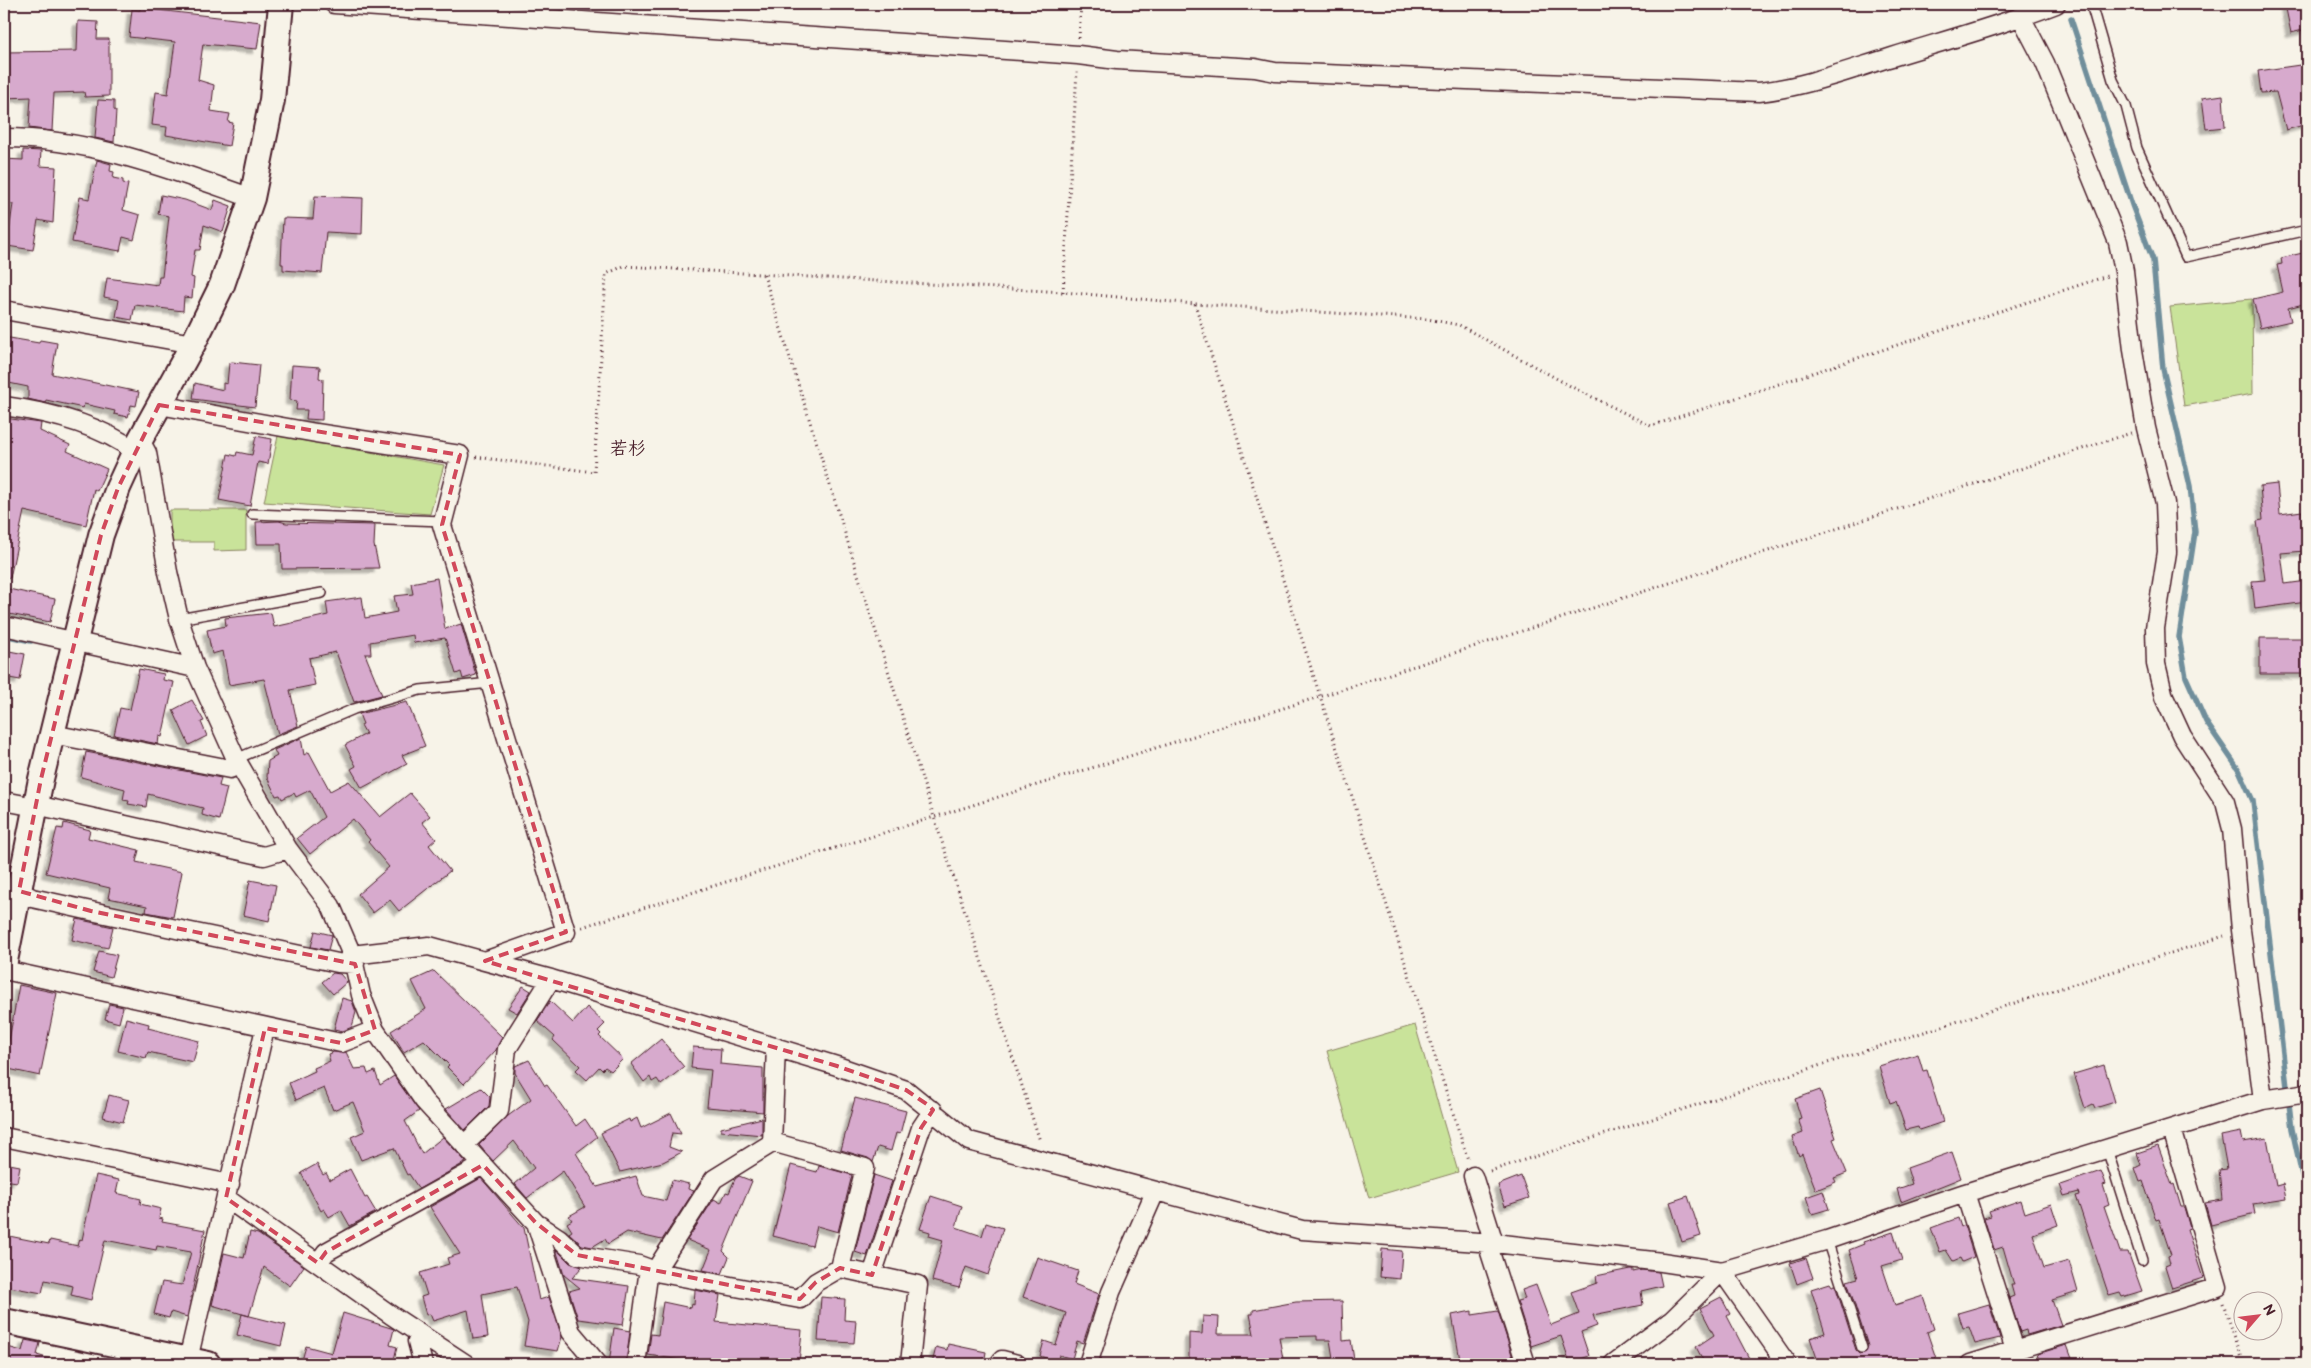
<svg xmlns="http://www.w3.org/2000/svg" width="2311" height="1368" font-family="'Balsamiq Sans','Klee One',sans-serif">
  <defs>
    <filter id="shadow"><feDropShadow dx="-4.5" dy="4.5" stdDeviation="1" flood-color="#0004"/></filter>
  </defs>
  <rect width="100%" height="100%" fill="#f7f3e8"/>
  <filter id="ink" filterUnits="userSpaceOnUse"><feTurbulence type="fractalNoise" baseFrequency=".02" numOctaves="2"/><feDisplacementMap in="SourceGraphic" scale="10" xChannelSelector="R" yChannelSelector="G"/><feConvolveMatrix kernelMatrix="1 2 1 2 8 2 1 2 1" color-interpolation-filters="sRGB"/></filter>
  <g filter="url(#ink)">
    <path fill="#c9e39a" stroke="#8a8162" d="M 2252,299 L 2253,394 L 2184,406 L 2170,307 Z
      M 278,436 L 444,465 L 430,514 L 264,502 Z
      M 170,510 L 246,510 L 246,550 L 214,551 L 214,542 L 170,542 Z
      M 1415,1025 L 1458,1172 L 1369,1198 L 1327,1051 Z"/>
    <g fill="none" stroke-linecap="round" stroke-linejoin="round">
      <path stroke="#6f8e9b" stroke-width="5.5" d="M 2071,19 L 2132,205 L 2153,260 L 2163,369 L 2190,486 L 2195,532 L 2179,637 L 2186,677 L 2206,722 L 2239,770 L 2253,801 L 2292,1129 L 2307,1198
        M 4,635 L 31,641"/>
    </g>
    <path fill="#d7aacd" stroke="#4a1f2b" filter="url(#shadow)" d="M 2285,4 L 2307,4 L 2307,29 L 2291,33 Z
      M 140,8 L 261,22 L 257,49 L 203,44 L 198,80 L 214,85 L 211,111 L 230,114 L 228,122 L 233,123 L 229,146 L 166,135 L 167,127 L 152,125 L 156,92 L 168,94 L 175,42 L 129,37 L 132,9 L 140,10 Z
      M 78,21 L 98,22 L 97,39 L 109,39 L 109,96 L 85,97 L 84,92 L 54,93 L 52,131 L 29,128 L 31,97 L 4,98 L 4,52 L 77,51 Z
      M 2307,64 L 2307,124 L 2286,130 L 2276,92 L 2261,93 L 2258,71 Z
      M 2223,95 L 2225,127 L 2206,129 L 2202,98 Z
      M 98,100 L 114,101 L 114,110 L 116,111 L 114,142 L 95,138 Z
      M 23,150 L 41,151 L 40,166 L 56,167 L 53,223 L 38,220 L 33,250 L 7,246 L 13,204 L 4,203 L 4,159 L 23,160 Z
      M 97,160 L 111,164 L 110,171 L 114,172 L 113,178 L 123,180 L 123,183 L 128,184 L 123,210 L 140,215 L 134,240 L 123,237 L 120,251 L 72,242 L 80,197 L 89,199 Z
      M 161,195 L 185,200 L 212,210 L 215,200 L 231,206 L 223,232 L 204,225 L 200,250 L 195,250 L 191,277 L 194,278 L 192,298 L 184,297 L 183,311 L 135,305 L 132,320 L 116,317 L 119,300 L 104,297 L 107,278 L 158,285 L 159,277 L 162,277 L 169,216 L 158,214 Z
      M 315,196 L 363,198 L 362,234 L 326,232 L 322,273 L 283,270 L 283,264 L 281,264 L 283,218 L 313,219 Z
      M 2307,252 L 2307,303 L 2288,308 L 2291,321 L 2260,328 L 2253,299 L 2283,292 L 2277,265 L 2282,264 L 2281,258 Z
      M 4,337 L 39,343 L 40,340 L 57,343 L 52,374 L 139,392 L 136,406 L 131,405 L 128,417 L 114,414 L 115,411 L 84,404 L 83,408 L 46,400 L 45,403 L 28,399 L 28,387 L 4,382 Z
      M 232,362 L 259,365 L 255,407 L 193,399 L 195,383 L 223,390 L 223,383 L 227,384 L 229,363 Z
      M 292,365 L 320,367 L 319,378 L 323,379 L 322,420 L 306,419 L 307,410 L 296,410 L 297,401 L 290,400 Z
      M 4,418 L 41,423 L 40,431 L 70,445 L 67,451 L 107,469 L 97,491 L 94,489 L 86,525 L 24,511 L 10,578 L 4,578 Z
      M 256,436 L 272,439 L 268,464 L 258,462 L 250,506 L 219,500 L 228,454 L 236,456 L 237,452 L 252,455 Z
      M 2277,484 L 2280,514 L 2302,511 L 2307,543 L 2304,544 L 2305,551 L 2281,553 L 2285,584 L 2307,581 L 2307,602 L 2255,609 L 2252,581 L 2265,580 L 2257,521 L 2263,520 L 2260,486 Z
      M 279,521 L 286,523 L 375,525 L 374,545 L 379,568 L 282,569 L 281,544 L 257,544 L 256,522 Z
      M 437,578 L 445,629 L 461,624 L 476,675 L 463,679 L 461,672 L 456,674 L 445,638 L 414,643 L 413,635 L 370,642 L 371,654 L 365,654 L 382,695 L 354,702 L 336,652 L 309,658 L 315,685 L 290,690 L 298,726 L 278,734 L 264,679 L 229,685 L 223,651 L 212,654 L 207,630 L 226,626 L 225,618 L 271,613 L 274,627 L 328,615 L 326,602 L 362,597 L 365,618 L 397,612 L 394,596 L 413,594 L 411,583 Z
      M 4,588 L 55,599 L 50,622 L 4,613 Z
      M 2260,638 L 2307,638 L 2307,674 L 2260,674 Z
      M 4,650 L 25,654 L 20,680 L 4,677 Z
      M 139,669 L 164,674 L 163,680 L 174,682 L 162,737 L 159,736 L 158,744 L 114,735 L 120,708 L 130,710 Z
      M 192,700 L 204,721 L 201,722 L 207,736 L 189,745 L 173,710 Z
      M 407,702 L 425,746 L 402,755 L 407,764 L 362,788 L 351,769 L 356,766 L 345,745 L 366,734 L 361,725 L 363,724 L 359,714 Z
      M 301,738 L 304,755 L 309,752 L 330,791 L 349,781 L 380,817 L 410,793 L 430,816 L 422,822 L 436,839 L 429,845 L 450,871 L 399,911 L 390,900 L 373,913 L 358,894 L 389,867 L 368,842 L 370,840 L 353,819 L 310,854 L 297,838 L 324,817 L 310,790 L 296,797 L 294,793 L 282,799 L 280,795 L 276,796 L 267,777 L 268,761 L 277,756 L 274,750 Z
      M 86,752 L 221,778 L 219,786 L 227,788 L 219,820 L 202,815 L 203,808 L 148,794 L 146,807 L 128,804 L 129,801 L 123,800 L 125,789 L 81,777 Z
      M 64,823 L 90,830 L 88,838 L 139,850 L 136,862 L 182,872 L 173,917 L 146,912 L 147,906 L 108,898 L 110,888 L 46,873 L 57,828 L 63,829 Z
      M 250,880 L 276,885 L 269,921 L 243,915 Z
      M 77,919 L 113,927 L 108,948 L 72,940 Z
      M 315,931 L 332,935 L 328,950 L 311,947 Z
      M 99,951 L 117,955 L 111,977 L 93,972 Z
      M 434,971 L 502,1037 L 496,1050 L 464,1084 L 447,1067 L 449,1065 L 424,1040 L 404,1052 L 391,1031 L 426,1009 L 412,981 Z
      M 333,973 L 340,974 L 347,982 L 333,994 L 322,982 Z
      M 19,985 L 57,993 L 40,1076 L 4,1068 Z
      M 523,986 L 531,991 L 517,1013 L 508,1008 Z
      M 342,998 L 352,1001 L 356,1012 L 352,1027 L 343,1031 L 334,1029 Z
      M 550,1001 L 573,1023 L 587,1007 L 605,1024 L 598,1031 L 601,1034 L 599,1036 L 623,1059 L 611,1071 L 605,1067 L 602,1070 L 599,1067 L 587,1080 L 576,1070 L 580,1066 L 553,1040 L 555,1037 L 537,1021 Z
      M 109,1004 L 123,1007 L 119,1023 L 105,1019 Z
      M 126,1018 L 149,1024 L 148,1028 L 199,1041 L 193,1062 L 148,1052 L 146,1058 L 118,1051 Z
      M 661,1039 L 684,1067 L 661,1085 L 657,1079 L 652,1082 L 650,1077 L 644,1082 L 631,1064 Z
      M 693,1047 L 721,1049 L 720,1064 L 763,1068 L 763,1112 L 707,1107 L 711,1070 L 691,1068 Z
      M 333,1052 L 346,1052 L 354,1069 L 366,1068 L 368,1074 L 375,1071 L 380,1085 L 394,1076 L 419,1111 L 405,1121 L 422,1154 L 443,1137 L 466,1162 L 419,1189 L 409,1174 L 407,1175 L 394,1148 L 361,1160 L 351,1137 L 365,1131 L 353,1102 L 333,1110 L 324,1088 L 296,1100 L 289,1083 L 315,1071 L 314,1068 L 330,1061 L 328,1054 Z
      M 1918,1054 L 1923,1071 L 1927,1070 L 1943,1122 L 1919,1130 L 1918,1127 L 1906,1130 L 1896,1101 L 1890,1103 L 1879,1066 Z
      M 529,1060 L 545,1086 L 547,1085 L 576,1126 L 585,1119 L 597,1137 L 576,1153 L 597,1187 L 636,1176 L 643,1196 L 666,1201 L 672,1180 L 689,1184 L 688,1189 L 694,1191 L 662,1240 L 627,1232 L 608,1244 L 605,1239 L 592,1247 L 582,1245 L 569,1233 L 572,1231 L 567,1223 L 572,1220 L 569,1216 L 585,1207 L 563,1171 L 527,1198 L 515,1184 L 534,1168 L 514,1141 L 493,1161 L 479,1145 L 508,1116 L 531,1099 L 515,1073 L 515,1066 Z
      M 2104,1065 L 2115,1102 L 2095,1108 L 2093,1104 L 2085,1108 L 2074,1074 Z
      M 481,1088 L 490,1097 L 489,1106 L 465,1130 L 446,1109 Z
      M 1820,1090 L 1836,1138 L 1833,1139 L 1847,1173 L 1834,1178 L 1836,1182 L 1816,1190 L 1802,1154 L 1799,1156 L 1792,1137 L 1803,1133 L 1798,1119 L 1801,1118 L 1795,1099 Z
      M 109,1095 L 129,1100 L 123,1122 L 103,1117 Z
      M 855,1098 L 906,1111 L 900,1134 L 896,1133 L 891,1151 L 878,1147 L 873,1162 L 868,1158 L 841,1150 Z
      M 671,1113 L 681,1134 L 672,1133 L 669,1147 L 682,1152 L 663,1162 L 620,1172 L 601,1133 L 629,1119 L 630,1122 L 637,1118 L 641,1128 Z
      M 762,1118 L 762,1135 L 721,1131 L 721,1128 Z
      M 2241,1132 L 2243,1142 L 2267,1138 L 2276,1186 L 2283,1184 L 2286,1199 L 2253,1204 L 2255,1214 L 2211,1225 L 2205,1203 L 2222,1200 L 2219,1170 L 2227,1169 L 2221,1136 Z
      M 2158,1146 L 2172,1185 L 2174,1184 L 2181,1207 L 2184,1207 L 2190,1228 L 2187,1229 L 2203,1278 L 2172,1288 L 2165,1266 L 2170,1264 L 2168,1256 L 2171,1255 L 2159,1219 L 2156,1220 L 2143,1181 L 2140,1182 L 2135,1168 L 2141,1165 L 2137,1153 Z
      M 1952,1152 L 1961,1178 L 1901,1202 L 1897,1189 L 1912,1184 L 1907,1168 Z
      M 4,1163 L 20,1166 L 17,1182 L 4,1180 Z
      M 317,1164 L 323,1175 L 326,1173 L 330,1180 L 350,1169 L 365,1198 L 367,1197 L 376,1212 L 350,1226 L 341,1210 L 329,1217 L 324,1209 L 321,1211 L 301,1173 Z
      M 791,1165 L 817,1172 L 819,1166 L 852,1175 L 838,1232 L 817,1226 L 812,1246 L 773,1236 Z
      M 2101,1171 L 2106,1184 L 2103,1185 L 2109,1204 L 2104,1206 L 2120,1252 L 2128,1252 L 2142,1291 L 2122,1297 L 2120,1293 L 2109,1296 L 2076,1196 L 2080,1195 L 2079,1192 L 2064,1196 L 2060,1185 Z
      M 96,1175 L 119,1180 L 116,1193 L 141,1199 L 140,1204 L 161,1209 L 159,1218 L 163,1219 L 162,1222 L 205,1230 L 187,1317 L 171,1312 L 169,1318 L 154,1314 L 162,1282 L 182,1285 L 191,1252 L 157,1246 L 156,1250 L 105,1240 L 91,1300 L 71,1295 L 73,1286 L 45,1280 L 42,1293 L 4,1286 L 4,1235 L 49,1244 L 50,1240 L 78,1246 L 80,1239 L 82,1240 Z
      M 874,1175 L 892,1181 L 867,1256 L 855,1252 Z
      M 739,1176 L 752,1181 L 723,1251 L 729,1257 L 722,1274 L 703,1270 L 711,1250 L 687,1240 L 714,1199 L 721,1203 L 726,1192 L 729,1193 L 735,1179 Z
      M 1521,1176 L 1529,1198 L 1505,1206 L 1498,1185 Z
      M 481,1178 L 524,1228 L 539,1300 L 549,1297 L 562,1337 L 558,1351 L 524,1346 L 528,1322 L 517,1287 L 482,1294 L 488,1337 L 473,1339 L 468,1310 L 433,1321 L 430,1314 L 426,1315 L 421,1297 L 427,1295 L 420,1273 L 449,1264 L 447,1258 L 460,1254 L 430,1207 Z
      M 1823,1191 L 1829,1209 L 1812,1214 L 1806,1197 Z
      M 931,1196 L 962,1206 L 956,1227 L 982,1236 L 986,1223 L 1003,1228 L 988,1275 L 966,1267 L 959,1288 L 932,1281 L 943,1240 L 929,1236 L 930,1232 L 920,1229 Z
      M 1688,1196 L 1701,1236 L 1682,1242 L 1670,1202 Z
      M 2021,1200 L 2025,1213 L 2051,1204 L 2058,1225 L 2033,1234 L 2044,1268 L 2069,1261 L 2078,1292 L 2052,1300 L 2061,1325 L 2027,1335 L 2026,1330 L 2020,1332 L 2009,1298 L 2014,1296 L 2011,1285 L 2014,1285 L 2003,1247 L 1994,1250 L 1984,1218 L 1991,1216 L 1989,1211 Z
      M 1958,1218 L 1961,1227 L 1964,1225 L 1974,1257 L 1962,1262 L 1960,1258 L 1953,1261 L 1946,1250 L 1940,1252 L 1931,1228 Z
      M 250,1232 L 258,1234 L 304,1266 L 290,1286 L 264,1267 L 249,1316 L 212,1305 L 224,1253 L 244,1258 Z
      M 1893,1232 L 1902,1260 L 1882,1266 L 1895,1305 L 1923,1296 L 1934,1329 L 1927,1332 L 1938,1364 L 1819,1364 L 1810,1338 L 1825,1333 L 1811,1289 L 1830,1283 L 1832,1286 L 1835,1285 L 1856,1350 L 1860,1354 L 1866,1352 L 1868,1346 L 1847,1281 L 1858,1278 L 1849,1250 L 1864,1244 L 1863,1242 Z
      M 556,1249 L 570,1263 L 582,1267 L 572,1278 L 629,1286 L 623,1325 L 578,1319 L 569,1291 L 580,1288 L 564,1275 Z
      M 1382,1249 L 1402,1251 L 1400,1279 L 1380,1277 Z
      M 1037,1257 L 1078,1271 L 1074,1284 L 1099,1294 L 1083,1343 L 1077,1341 L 1072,1359 L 1059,1355 L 1057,1362 L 1040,1356 L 1044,1341 L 1056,1345 L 1066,1313 L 1023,1297 Z
      M 1806,1258 L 1813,1278 L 1797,1284 L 1790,1263 Z
      M 1630,1269 L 1633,1269 L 1633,1272 L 1642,1270 L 1659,1272 L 1662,1286 L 1641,1291 L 1643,1305 L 1593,1315 L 1597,1326 L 1581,1332 L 1589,1356 L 1570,1363 L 1561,1336 L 1531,1346 L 1517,1301 L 1525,1299 L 1522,1290 L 1536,1285 L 1551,1325 L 1579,1314 L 1571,1292 L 1597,1283 L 1596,1276 Z
      M 695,1290 L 720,1295 L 716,1322 L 802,1330 L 799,1364 L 680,1364 L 681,1360 L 648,1355 L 651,1334 L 658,1335 L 663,1302 L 691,1308 L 692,1304 L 694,1305 Z
      M 821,1297 L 845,1299 L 844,1320 L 856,1321 L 854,1343 L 818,1341 Z
      M 1721,1297 L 1730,1314 L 1727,1316 L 1752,1364 L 1705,1364 L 1696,1347 L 1714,1335 L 1700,1308 Z
      M 1342,1301 L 1343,1341 L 1351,1340 L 1354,1360 L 1349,1360 L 1350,1364 L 1334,1364 L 1330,1340 L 1317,1340 L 1317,1336 L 1279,1337 L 1284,1364 L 1189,1364 L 1189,1333 L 1202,1334 L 1203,1316 L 1219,1317 L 1218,1334 L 1254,1334 L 1250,1314 L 1253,1314 L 1253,1310 L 1296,1302 Z
      M 1989,1304 L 2000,1338 L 1975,1344 L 1969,1327 L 1963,1328 L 1958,1313 Z
      M 1472,1311 L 1472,1315 L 1498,1311 L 1515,1364 L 1471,1364 L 1470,1358 L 1460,1360 L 1452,1315 Z
      M 343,1313 L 394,1329 L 390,1345 L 397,1347 L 393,1364 L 301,1364 L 306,1346 L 332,1353 Z
      M 242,1314 L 286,1325 L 281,1346 L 237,1335 Z
      M 614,1328 L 630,1331 L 626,1364 L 609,1364 Z
      M 25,1340 L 40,1343 L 37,1355 L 53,1360 L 52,1364 L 4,1364 L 4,1346 L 22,1351 Z
      M 948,1344 L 986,1352 L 984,1364 L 932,1364 L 936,1347 L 947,1350 Z
      M 2067,1345 L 2074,1364 L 2040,1364 L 2037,1354 Z"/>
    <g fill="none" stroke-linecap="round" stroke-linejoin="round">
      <defs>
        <path id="lane" d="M 2091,4 L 2113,80 L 2126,106 L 2137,148 L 2186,257 L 2307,230
          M 252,514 L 443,521
          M 179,619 L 322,593
          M 236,759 L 354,709 L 420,690 L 491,683
          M 2107,1149 L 2142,1260
          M 1827,1240 L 1862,1348"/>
        <path id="street" d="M 334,4 L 1078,55 L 1117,60 L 1255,68 L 1275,72 L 1759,92 C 1804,87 1849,70 1892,57 C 1947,40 2002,25 2056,4
          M 2021,17 L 2045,63 L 2118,242 L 2124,271 L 2133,350 L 2146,428 L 2165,503 L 2167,552 L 2155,628 L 2156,664 L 2164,697 L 2182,736 L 2225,802 L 2232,829 L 2241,930 L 2263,1100
          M 4,138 C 90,138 172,170 252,198
          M 4,310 L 193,344
          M 159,405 L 316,433 L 460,455 L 442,525 L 566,932 L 485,961
          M 4,406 C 48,412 98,424 135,451
          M 140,440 L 147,453 L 168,572 L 179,619 L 195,668 L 236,759 L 288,849 L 331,906 L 352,955 L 361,995 L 375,1030 L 424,1101 L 536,1223 L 571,1332 L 598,1364
          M 4,626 L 195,668
          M 52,734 L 230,769 L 239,764
          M 4,801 L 35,807
          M 36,805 L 264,856 L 288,849
          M 19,891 L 32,898 L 91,911 L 338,963 L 355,964
          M 352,955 L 429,946 L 551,979 L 837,1066 L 906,1090 L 969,1141 L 1302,1230 L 1494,1243 L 1662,1262 L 1722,1271 L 1827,1240 L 1965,1193 L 2263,1100 L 2307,1093
          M 4,970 L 341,1043 L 375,1030
          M 4,1137 L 230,1184
          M 772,1142 L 865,1168 L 840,1268
          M 465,1144 L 499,1111 L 507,1049 L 551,979
          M 1473,1176 L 1494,1243
          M 1965,1193 L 2015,1350
          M 226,1198 L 391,1315 L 466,1364
          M 536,1223 L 559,1238 L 577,1255 L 639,1265 L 661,1273 L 800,1299 L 816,1282 L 840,1268 L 918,1285 L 910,1364
          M 1487,1243 L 1526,1364
          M 318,1263 L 326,1252 L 483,1165
          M 655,1271 L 714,1179 L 772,1143 L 776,1047
          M 1722,1271 L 1787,1364
          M 872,1275 L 921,1128 L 933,1110
          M 419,1333 L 417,1341 L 423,1364
          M 188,1360 L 265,1028
          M 636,1364 L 649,1269
          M 999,1364 L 1002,1360 L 1017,1364
          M 1088,1364 L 1111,1292 L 1155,1192
          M 1613,1364 L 1672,1320 L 1722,1271
          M 1970,1364 L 2218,1287 L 2172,1129"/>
        <path id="secondary" d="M 4,966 L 41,779 L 101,535 L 118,488 L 140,440 L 193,344 L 222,285 L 252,198 L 272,100 L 281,4
          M 4,1321 L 208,1364"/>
      </defs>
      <use href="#lane" stroke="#4a1f2b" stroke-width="12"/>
      <use href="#street" stroke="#4a1f2b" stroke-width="21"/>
      <use href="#secondary" stroke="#4a1f2b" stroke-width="28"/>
      <path stroke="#4a1f2b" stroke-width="3" stroke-dasharray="1 4" stroke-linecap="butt" d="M 1079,38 L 1081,4
        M 764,275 L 934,817 L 1040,1141
        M 1063,292 L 1077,72
        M 1195,304 L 1468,1160
        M 476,457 L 594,472 L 606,274 L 624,266 L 1063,292 L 1195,304 L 1427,319 L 1459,325 L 1572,387 L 1651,426 L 2107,276
        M 582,927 L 1322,696 L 2131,433
        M 1490,1171 L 2224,936
        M 2223,1303 L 2244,1364"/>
      <use href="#lane" stroke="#f7f3e8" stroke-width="9"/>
      <use href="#street" stroke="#f7f3e8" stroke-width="18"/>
      <use href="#secondary" stroke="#f7f3e8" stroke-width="24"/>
    </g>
  </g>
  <path fill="none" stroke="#d1495b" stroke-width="4" stroke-dasharray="10 6" stroke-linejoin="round" d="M 159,405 L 460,455 L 442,525 L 566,932 L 485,961 L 837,1066 L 906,1090 L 928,1105 L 933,1110 L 921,1128 L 872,1275 L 840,1268 L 816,1282 L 800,1299 L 577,1255 L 536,1223 L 483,1165 L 326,1252 L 318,1263 L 226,1198 L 265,1028 L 341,1043 L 375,1030 L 355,964 L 91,911 L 19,891 L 41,779 L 101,535 L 118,488 Z"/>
  <g text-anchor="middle" stroke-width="4" stroke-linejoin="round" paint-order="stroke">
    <g font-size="18" font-weight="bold" fill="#4a1f2b" stroke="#f7f3e8">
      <text x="628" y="454">若杉</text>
    </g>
  </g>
  <rect width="2311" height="1368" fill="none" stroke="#f7f3e8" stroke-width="20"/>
  <rect x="10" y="10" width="2291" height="1348" fill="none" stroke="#4a1f2b" stroke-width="2" filter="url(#ink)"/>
  <g transform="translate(2258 1316) rotate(62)"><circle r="24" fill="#f7f3e8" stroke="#b29e9c"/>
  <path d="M0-4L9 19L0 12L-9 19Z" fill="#d1495b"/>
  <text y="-8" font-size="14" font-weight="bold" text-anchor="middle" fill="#4a1f2b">N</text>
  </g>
</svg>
